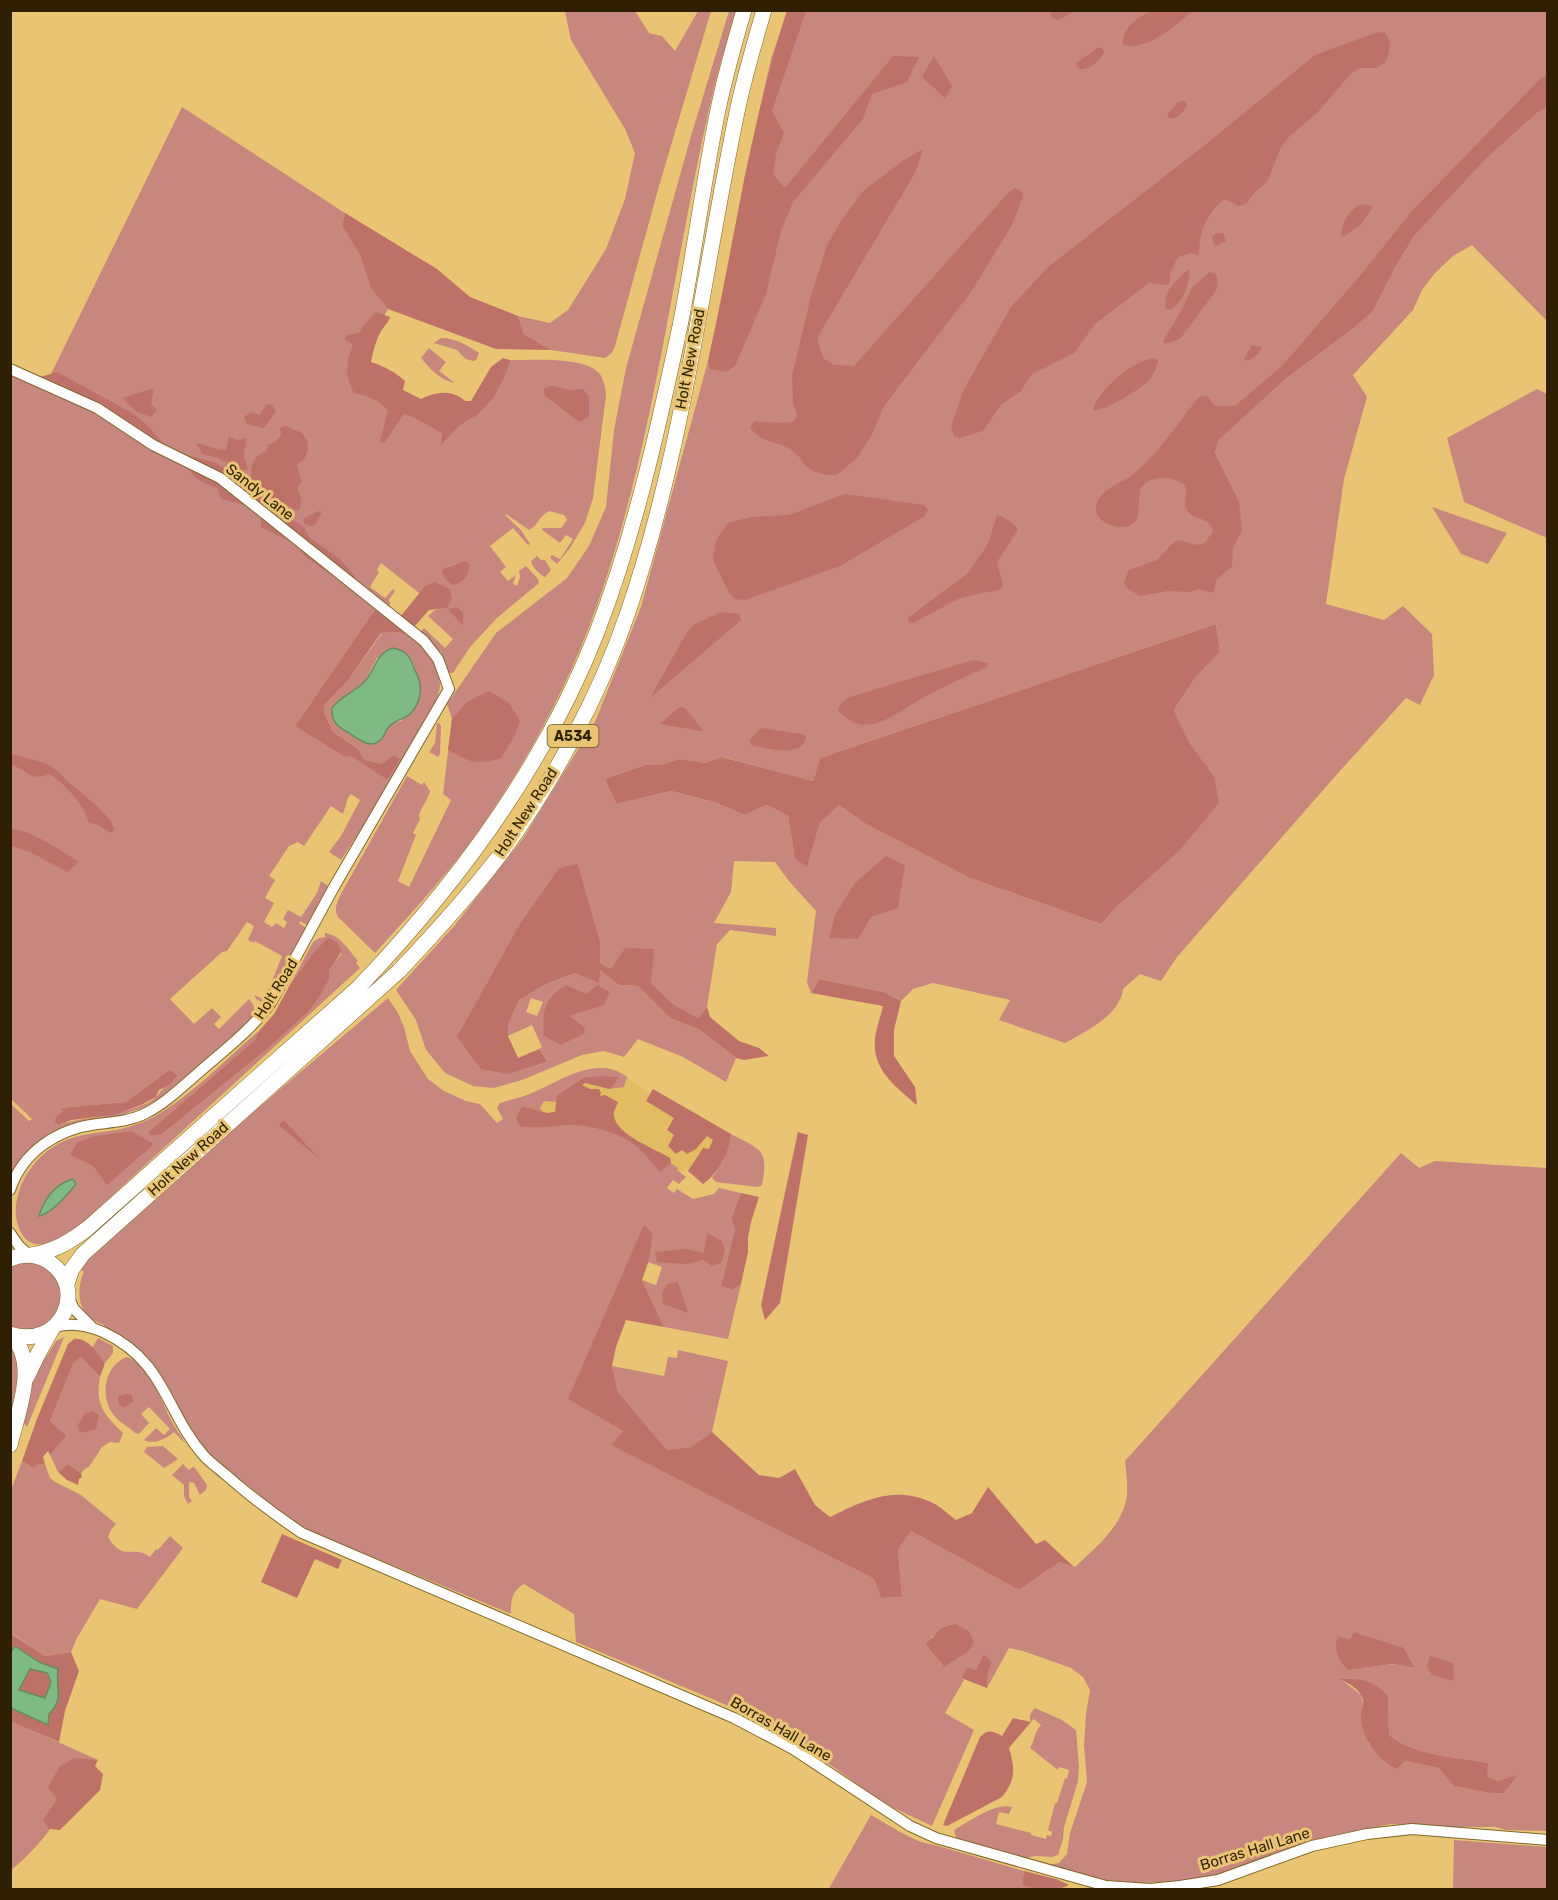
<svg xmlns="http://www.w3.org/2000/svg" width="1558" height="1900" font-family="Rubik,sans-serif">
  <rect width="100%" height="100%" fill="#e9c573"/>
  <path fill="#e2bc60" d="M 606,1067 L 619,1071 L 650,1094 L 725,1136 L 700,1181 L 685,1168 L 681,1173 L 677,1170 L 678,1168 L 642,1143 L 542,1120 L 526,1095 L 581,1071 Z"/>
  <path fill="#c7877f" fill-rule="evenodd" d="M 565,11 L 635,11 L 649,33 L 662,36 L 675,51 L 698,11 L 711,11 L 659,186 L 615,346 L 611,354 L 605,358 L 551,350 L 524,334 L 518,316 L 550,323 L 568,310 L 606,249 L 625,199 L 635,153 L 625,129 L 571,40 Z
    M 729,11 L 736,11 C 727,42 717,73 710,105 C 683,224 666,345 638,464 C 621,534 601,604 571,670 C 547,723 517,775 484,823 C 454,868 412,912 375,953 L 338,917 C 333,908 338,901 342,892 L 407,776 L 422,785 L 424,782 L 430,791 C 428,800 422,806 419,815 L 420,819 L 413,833 L 416,835 L 398,881 L 409,887 L 451,800 L 443,794 L 452,719 L 447,704 L 496,633 L 567,578 L 589,546 L 606,507 L 614,430 L 626,368 L 691,136 Z
    M 787,11 L 1547,11 L 1547,92 L 1284,370 L 1202,438 L 1239,501 L 1215,453 L 1219,440 L 1288,377 L 1347,333 L 1392,273 L 1414,236 L 1486,159 L 1536,114 L 1547,107 L 1547,321 L 1472,245 L 1453,256 L 1435,273 L 1422,290 L 1413,310 L 1353,375 L 1367,397 L 1344,479 L 1326,604 L 1384,620 L 1403,606 L 1432,634 L 1434,675 L 1420,705 L 1406,698 L 1339,772 L 1177,957 L 1161,981 L 1140,974 L 1123,989 C 1120,1015 1087,1031 1065,1043 L 999,1020 L 1010,1000 L 933,983 L 913,989 L 901,1001 L 884,992 L 819,979 L 811,993 L 807,982 L 816,911 L 788,880 L 775,862 L 734,861 L 731,892 L 714,923 L 776,928 L 776,936 L 730,930 L 717,944 L 707,1007 L 698,1018 L 673,1004 L 651,983 L 611,969 L 600,963 L 600,941 L 578,864 L 481,1069 L 548,1060 L 539,1049 L 542,1047 L 532,1025 L 508,1036 L 508,1025 L 519,1000 L 548,983 L 575,973 L 599,969 L 619,985 L 638,986 L 670,1018 L 700,1030 L 736,1058 L 726,1082 L 683,1057 L 638,1039 L 624,1057 L 604,1051 L 582,1055 L 522,1080 L 494,1088 L 473,1086 L 445,1073 L 426,1050 L 416,1020 L 396,990 L 455,925 L 524,837 L 595,722 L 641,607 L 708,361 L 724,291 L 745,174 L 771,59 ZM 1216,624 L 1220,652 L 1195,678 L 1174,710 L 1189,742 L 1214,776 L 1117,906 L 1101,924 L 970,878 L 866,824 L 839,805 L 820,823 L 807,866 L 795,859 L 788,816 L 767,805 L 745,815 L 714,802 L 671,791 L 616,804 L 605,779 L 645,765 L 660,765 L 679,759 L 706,763 L 723,757 L 813,781 L 820,758 ZM 567,985 L 587,994 L 584,1010 L 568,1016 ZM 531,998 L 543,1002 L 537,1016 L 526,1012 Z
    M 182,107 L 345,213 L 342,226 L 360,255 L 371,289 L 388,309 L 351,378 L 448,435 L 503,360 C 526,361 582,355 599,373 C 604,379 605,387 606,395 L 593,498 L 585,523 L 570,548 L 557,564 L 550,558 L 552,555 L 560,559 L 573,539 L 566,535 L 560,543 L 542,530 L 543,528 L 561,528 L 567,520 L 564,515 L 549,511 C 538,517 539,525 529,530 L 506,514 L 505,515 L 521,530 L 530,544 L 528,545 L 513,528 L 490,546 L 506,567 L 500,572 L 508,581 L 516,575 L 513,584 L 517,586 L 520,577 L 519,571 L 526,566 L 538,579 L 539,583 L 497,618 L 470,647 L 453,673 L 448,673 L 441,652 L 420,632 L 424,628 L 445,648 L 453,639 L 428,616 L 435,610 L 446,607 L 419,593 L 381,563 L 377,570 L 379,572 L 370,587 L 385,598 L 393,589 L 395,591 L 389,600 L 390,604 L 389,607 L 222,472 L 155,440 L 48,380 Z
    M 441,338 C 455,338 467,345 479,353 L 476,360 L 473,361 L 466,359 L 457,350 L 434,343 Z
    M 429,348 L 446,362 L 439,371 L 455,383 C 440,380 430,369 421,358 Z
    M 11,369 L 96,411 L 218,480 L 261,518 L 376,608 L 295,726 L 353,756 L 387,780 L 394,756 L 382,764 L 363,760 L 358,749 L 333,732 L 324,712 L 325,704 L 347,682 L 382,633 C 390,633 401,631 410,634 C 423,639 440,671 440,685 C 440,690 438,694 437,699 L 381,799 L 341,860 L 329,852 L 341,836 L 360,800 L 351,794 L 348,798 L 343,814 L 331,806 L 304,846 L 298,842 L 289,846 L 269,876 L 275,880 L 265,898 L 274,903 L 264,922 L 272,927 L 276,923 L 284,928 L 287,922 L 283,919 L 288,910 L 301,917 L 317,893 L 321,881 L 328,886 L 307,925 L 300,921 L 299,923 L 306,928 L 266,1000 L 261,1002 L 256,999 L 254,995 L 263,999 L 270,986 L 282,956 L 255,941 L 254,943 L 248,940 L 254,926 L 247,922 L 227,951 L 222,952 L 170,999 L 194,1024 L 212,1008 L 221,1017 L 214,1024 L 219,1029 L 249,999 C 255,1006 256,1010 252,1019 L 160,1098 L 142,1108 L 115,1117 L 72,1123 L 48,1134 L 29,1149 L 11,1176 L 11,1104 L 29,1121 L 32,1119 L 10,1098 ZM 377,658 L 413,662 L 421,689 L 418,701 L 401,721 L 393,723 L 386,729 L 352,691 L 364,683 ZM 155,1082 L 169,1085 C 159,1090 162,1092 155,1098 C 148,1105 125,1111 115,1114 C 97,1119 77,1118 59,1125 L 56,1117 L 63,1111 L 60,1108 L 126,1102 Z
    M 1537,389 L 1547,394 L 1547,538 L 1464,502 L 1447,438 Z
    M 1432,507 L 1507,533 L 1488,564 L 1461,554 Z
    M 537,556 L 541,560 L 545,560 L 551,570 L 545,577 C 539,574 532,567 531,561 Z
    M 437,723 L 439,723 L 441,726 L 440,754 L 438,757 L 429,752 L 435,743 Z
    M 325,933 C 340,935 348,949 358,961 L 356,963 L 360,968 L 81,1224 C 70,1231 51,1246 36,1244 C 23,1242 18,1228 16,1217 C 13,1184 38,1150 69,1139 C 82,1134 96,1133 109,1131 C 131,1128 151,1120 168,1108 C 201,1086 229,1056 259,1031 L 255,1040 L 147,1133 L 151,1136 L 161,1135 L 261,1054 L 329,979 L 329,971 L 342,953 L 313,953 L 291,983 L 313,942 L 319,938 L 325,937 ZM 154,1144 L 93,1166 L 70,1154 Z
    M 388,998 L 398,1013 L 404,1027 L 410,1051 L 428,1079 L 444,1091 L 466,1101 L 480,1104 L 497,1123 L 503,1119 L 497,1108 L 500,1103 C 509,1100 518,1098 527,1095 C 558,1083 595,1053 627,1077 L 624,1087 L 609,1089 L 612,1087 L 583,1078 L 557,1095 L 557,1102 L 544,1101 L 540,1108 L 543,1112 L 522,1106 L 516,1117 L 577,1119 L 642,1143 L 678,1168 L 677,1170 L 686,1177 L 679,1184 L 673,1180 L 667,1188 L 674,1193 L 677,1189 L 693,1199 L 714,1194 L 719,1188 L 741,1193 L 731,1219 L 735,1229 L 721,1286 L 733,1290 L 741,1284 L 728,1339 L 664,1327 L 642,1280 L 656,1285 L 662,1267 L 648,1262 L 653,1234 L 644,1224 L 569,1399 L 623,1431 L 612,1445 L 874,1579 L 881,1598 L 902,1597 L 898,1550 L 911,1531 L 1019,1590 L 1060,1562 L 1075,1567 C 1096,1547 1123,1526 1127,1495 C 1128,1484 1126,1472 1125,1461 L 1401,1153 L 1419,1168 L 1435,1161 L 1547,1168 L 1547,1831 L 1506,1830 L 1496,1827 L 1444,1827 L 1391,1824 L 1330,1836 L 1209,1877 L 1180,1881 L 1140,1883 L 1105,1880 L 1047,1865 L 1059,1863 L 1067,1854 L 1070,1833 L 1087,1782 L 1084,1745 L 1086,1714 L 1090,1690 L 1083,1677 L 1071,1668 L 1023,1651 L 1009,1648 L 987,1688 L 988,1673 L 992,1662 L 985,1655 L 976,1670 L 961,1678 L 964,1680 L 945,1713 L 974,1730 L 932,1826 L 894,1808 L 870,1793 L 781,1730 L 717,1701 L 576,1642 L 574,1614 L 524,1584 C 511,1592 511,1601 511,1614 L 303,1528 L 287,1518 L 201,1447 L 185,1427 L 169,1388 L 157,1370 L 145,1357 L 103,1328 L 104,1325 C 100,1323 94,1321 90,1318 C 77,1308 77,1286 84,1272 L 81,1269 L 87,1261 L 246,1118 ZM 284,1120 L 317,1156 L 278,1125 ZM 955,1624 L 942,1665 L 936,1657 L 931,1637 L 936,1635 L 940,1628 ZM 1353,1632 L 1413,1668 L 1393,1664 L 1349,1670 L 1338,1636 L 1350,1639 ZM 1342,1680 L 1388,1696 L 1389,1735 C 1416,1756 1455,1757 1488,1763 L 1486,1777 L 1498,1781 L 1517,1776 L 1504,1793 L 1490,1793 L 1455,1786 L 1439,1768 L 1405,1761 L 1369,1744 L 1361,1719 L 1363,1706 L 1361,1695 Z
    M 731,1134 C 761,1150 769,1149 762,1185 L 758,1187 L 716,1182 L 712,1178 L 723,1161 Z
    M 29,1261 C 36,1263 45,1264 51,1270 C 71,1292 59,1328 29,1331 C 24,1332 16,1328 11,1327 L 11,1266 Z
    M 64,1337 L 27,1427 L 23,1422 L 30,1388 L 41,1358 L 45,1359 L 56,1341 Z
    M 98,1338 L 113,1346 L 113,1353 L 105,1363 L 92,1348 Z
    M 11,1346 C 25,1365 15,1390 11,1412 Z
    M 678,1350 L 728,1361 L 712,1432 L 691,1447 L 667,1450 L 618,1392 L 612,1366 L 664,1376 L 668,1357 L 677,1358 Z
    M 81,1357 L 100,1377 C 95,1405 104,1414 123,1433 L 119,1443 L 110,1442 L 102,1447 L 89,1467 L 86,1468 L 81,1473 L 68,1464 L 58,1472 L 50,1455 L 67,1436 L 50,1421 L 73,1364 Z
    M 127,1357 C 148,1363 162,1402 171,1420 C 175,1428 181,1436 186,1444 L 174,1432 C 166,1439 154,1445 144,1440 L 156,1428 L 164,1435 L 170,1429 L 149,1407 L 141,1414 L 149,1423 L 139,1434 L 135,1433 C 128,1426 118,1422 113,1414 C 99,1395 105,1365 127,1357 Z
    M 163,1446 L 178,1459 L 164,1468 L 144,1452 L 147,1447 Z
    M 22,1461 L 33,1468 L 37,1465 L 45,1464 L 50,1478 L 55,1482 L 81,1495 L 116,1524 L 111,1530 L 108,1537 C 124,1563 133,1544 150,1557 L 156,1549 L 158,1550 L 170,1536 L 183,1548 L 137,1609 L 100,1599 L 77,1638 L 71,1652 L 45,1656 L 14,1635 L 11,1640 L 11,1490 Z
    M 183,1464 L 189,1470 L 193,1467 L 195,1468 L 207,1485 L 206,1490 L 200,1495 L 194,1483 L 189,1482 L 189,1497 L 192,1501 L 188,1504 L 184,1496 L 184,1485 L 172,1475 Z
    M 1035,1708 L 1062,1720 L 1076,1730 L 1079,1767 L 1078,1781 L 1064,1827 L 1063,1839 L 1058,1855 L 1052,1857 L 1035,1856 L 1023,1859 L 956,1838 L 954,1830 C 968,1822 996,1802 1012,1807 L 1009,1814 L 999,1812 L 996,1824 L 1031,1833 L 1031,1835 L 1046,1839 L 1047,1835 L 1051,1836 L 1052,1832 L 1048,1830 L 1055,1803 L 1057,1803 L 1065,1778 L 1067,1779 L 1069,1770 L 1059,1767 L 1058,1770 L 1030,1748 C 1035,1740 1034,1732 1041,1725 L 1034,1719 L 1031,1722 C 1028,1716 1031,1712 1035,1708 Z
    M 11,1721 L 98,1760 C 73,1795 45,1845 11,1870 Z
    M 871,1815 C 889,1825 915,1843 935,1845 L 1024,1871 L 1022,1885 L 1039,1889 L 828,1890 Z
    M 1454,1840 L 1547,1847 L 1547,1889 L 1453,1889 Z"/>
  <path fill="#be7169" d="M 1050,10 L 1075,10 L 1075,11 L 1058,20 L 1052,18 Z
    M 787,11 L 806,11 L 772,111 L 784,133 L 776,154 L 773,174 L 785,188 L 893,56 L 919,57 L 907,82 L 872,94 L 863,119 L 793,202 L 781,231 L 766,294 L 735,366 L 726,372 L 710,369 L 708,361 C 734,244 750,125 787,11 Z
    M 1150,11 L 1193,11 C 1174,25 1150,51 1123,45 C 1121,28 1138,18 1150,11 Z
    M 1378,32 L 1386,33 L 1390,44 L 1388,56 L 1385,63 L 1376,68 L 1361,68 L 1352,72 L 1318,112 L 1289,137 L 1281,147 L 1267,182 L 1256,191 L 1246,204 L 1239,206 L 1225,199 C 1214,207 1204,221 1201,236 C 1199,242 1200,249 1198,255 L 1191,253 L 1178,257 L 1170,273 L 1170,283 L 1167,285 L 1149,283 L 1095,324 L 1074,353 L 1031,375 L 1021,391 L 1001,405 L 983,431 L 960,438 L 954,436 L 951,427 L 964,389 L 1011,307 L 1048,267 L 1205,145 L 1315,55 Z
    M 1099,47 L 1103,49 L 1104,52 C 1100,61 1087,73 1077,68 L 1076,63 Z
    M 934,56 L 952,86 L 945,98 L 922,77 Z
    M 1547,75 L 1547,107 L 1536,114 L 1486,159 L 1414,236 L 1392,273 L 1372,312 L 1347,333 L 1288,377 L 1219,440 L 1215,453 L 1239,501 L 1242,531 L 1233,548 L 1232,567 L 1217,579 L 1213,593 L 1199,589 L 1190,592 L 1168,591 L 1140,596 L 1128,589 L 1124,584 L 1126,576 L 1129,570 L 1157,560 L 1172,544 L 1178,540 L 1196,545 L 1205,543 L 1213,531 C 1210,516 1193,521 1187,510 C 1183,502 1188,493 1185,485 C 1172,476 1150,474 1140,489 L 1138,517 C 1132,536 1095,525 1096,509 C 1097,490 1118,485 1131,476 C 1155,458 1179,422 1197,399 L 1202,396 L 1207,396 L 1215,406 L 1235,406 L 1282,366 L 1359,277 L 1412,211 L 1541,78 Z
    M 1181,101 L 1185,101 L 1187,105 C 1184,112 1177,120 1169,118 L 1167,115 L 1177,103 Z
    M 923,149 L 915,173 L 817,338 L 823,358 L 834,365 L 854,366 L 1008,193 L 1015,188 L 1022,192 L 1023,197 L 1012,225 L 971,292 L 884,406 L 872,435 L 856,459 L 837,475 C 831,475 824,475 819,473 C 802,468 805,461 794,452 C 779,440 762,445 750,427 L 754,421 L 782,423 L 794,422 L 797,416 L 793,402 L 792,376 L 811,296 L 827,245 L 841,221 L 863,191 L 904,160 Z
    M 1362,204 L 1372,206 L 1372,209 L 1360,226 L 1344,236 L 1341,235 C 1342,223 1350,208 1362,204 Z
    M 345,213 L 437,269 L 470,297 L 518,316 L 524,334 L 551,350 L 496,349 L 388,309 L 371,289 L 360,255 L 342,226 Z
    M 1217,233 L 1223,233 L 1226,241 L 1215,247 L 1212,238 L 1214,234 Z
    M 1189,269 C 1191,282 1182,304 1170,310 L 1166,309 C 1161,294 1178,278 1189,269 Z
    M 1210,272 L 1216,274 C 1218,281 1219,285 1215,292 L 1180,339 L 1164,344 L 1163,341 L 1181,311 L 1193,286 Z
    M 376,312 L 390,317 C 388,324 384,326 381,331 C 376,340 373,351 371,362 C 384,366 395,372 405,381 L 403,390 L 421,399 C 435,392 452,389 465,401 L 471,401 L 491,367 L 503,358 L 510,360 L 507,371 L 494,397 L 477,415 L 460,425 L 441,445 L 442,433 L 413,417 L 404,414 L 384,443 L 380,441 L 388,411 C 380,400 368,396 354,393 C 345,376 345,363 353,345 L 345,339 L 346,335 L 359,333 L 363,326 Z
    M 1252,345 L 1262,347 C 1260,354 1253,359 1246,361 L 1244,358 Z
    M 1153,358 L 1158,360 C 1157,367 1153,376 1148,381 C 1139,390 1104,412 1093,410 C 1095,396 1122,371 1135,365 C 1140,362 1147,360 1153,358 Z
    M 57,372 L 134,414 L 149,427 L 164,445 L 121,430 L 103,418 L 85,400 L 40,377 Z
    M 552,386 L 571,390 L 583,389 L 589,396 L 589,417 L 579,422 L 545,396 L 544,388 Z
    M 154,388 L 151,404 L 157,410 L 151,417 L 137,412 L 122,398 Z
    M 267,404 L 272,405 L 276,411 L 264,428 L 247,424 L 244,417 L 251,412 L 259,415 Z
    M 286,426 L 302,433 L 307,440 L 308,450 L 305,458 L 297,465 L 302,482 L 297,488 C 301,497 303,502 298,511 L 259,491 L 251,484 C 251,469 250,456 267,451 L 268,445 L 275,442 L 281,435 L 280,428 Z
    M 229,436 L 237,440 L 246,438 L 244,456 L 248,469 L 241,472 L 218,458 L 202,454 L 196,443 C 208,445 213,450 226,450 Z
    M 184,454 L 216,463 L 242,480 L 288,517 L 304,527 L 309,537 L 340,559 L 354,575 L 357,583 L 351,588 L 307,558 L 293,543 L 261,527 L 261,516 L 253,507 L 221,499 L 218,488 C 195,481 194,477 181,457 Z
    M 845,494 L 924,505 L 928,510 L 925,516 L 840,566 L 745,600 L 735,599 L 729,593 L 713,560 L 716,540 L 728,523 L 751,517 L 789,515 Z
    M 319,511 L 322,511 L 316,524 L 312,526 L 305,524 L 303,519 Z
    M 997,515 C 1005,517 1014,523 1018,530 L 997,562 L 1003,585 L 1002,589 L 960,598 L 913,623 L 909,623 L 908,618 L 914,613 L 967,574 L 988,544 Z
    M 466,561 L 470,565 C 468,576 464,582 453,585 L 446,580 L 442,572 L 444,568 C 454,567 457,563 466,561 Z
    M 435,582 L 450,589 L 452,599 L 447,608 L 429,610 L 414,627 L 400,617 L 425,586 Z
    M 457,607 L 463,613 L 463,626 L 448,609 Z
    M 376,608 L 411,635 L 397,632 L 381,633 L 347,682 L 325,704 L 324,712 L 333,732 L 358,749 L 364,760 L 382,764 L 394,755 L 400,759 L 387,780 L 353,757 L 344,756 L 295,726 Z
    M 721,612 L 739,614 L 741,620 L 650,698 L 687,632 L 695,624 Z
    M 1216,624 L 1220,652 L 1195,678 L 1174,710 L 1189,742 L 1214,776 L 1219,803 L 1179,851 L 1117,906 L 1101,924 L 970,878 L 866,824 L 839,805 L 820,823 L 807,867 L 795,859 L 788,816 L 767,805 L 745,815 L 714,802 L 671,791 L 616,804 L 605,779 L 645,765 L 660,765 L 679,759 L 706,763 L 722,757 L 813,781 L 820,758 Z
    M 973,660 L 988,663 L 987,667 C 967,676 947,685 928,695 C 900,709 866,745 838,710 C 840,702 846,699 853,696 Z
    M 489,691 L 509,703 L 520,721 L 513,739 L 501,758 C 475,765 471,763 448,750 L 452,719 L 467,702 Z
    M 681,707 L 685,708 L 703,730 L 701,731 L 660,724 L 678,708 Z
    M 761,728 L 802,734 L 806,736 C 803,759 769,748 753,746 L 750,743 L 750,739 Z
    M 10,754 C 30,759 54,762 66,780 L 96,805 L 110,820 L 115,830 L 111,833 L 96,824 L 89,823 C 84,804 66,786 50,774 C 28,782 30,770 11,765 Z
    M 11,828 C 36,833 57,848 79,862 L 67,872 L 30,852 L 11,846 Z
    M 886,856 L 905,865 L 898,908 L 871,917 L 858,939 L 829,938 L 835,915 L 855,883 Z
    M 578,864 L 600,941 L 600,963 L 611,969 L 625,948 L 654,949 L 651,983 L 673,1004 L 698,1018 L 707,1007 L 710,1017 L 739,1041 L 759,1048 L 769,1056 L 744,1060 L 736,1058 L 700,1030 L 670,1018 L 638,986 L 619,985 L 600,970 L 599,983 L 575,973 L 548,983 L 519,1000 L 508,1025 L 508,1036 L 518,1058 L 539,1049 L 548,1061 L 508,1074 L 481,1069 L 457,1037 L 520,924 L 559,868 Z
    M 328,938 L 337,942 L 342,951 L 329,971 L 329,979 L 321,994 L 308,1012 L 261,1054 L 161,1135 L 151,1136 L 147,1133 L 255,1040 L 259,1031 L 274,1014 L 291,983 L 313,953 Z
    M 819,979 L 884,992 L 901,1001 L 894,1030 L 894,1056 L 915,1087 L 917,1105 C 896,1087 872,1070 875,1039 C 876,1028 881,1016 883,1006 L 811,993 Z
    M 567,985 L 587,994 L 597,985 L 610,992 L 604,1005 L 569,1016 L 584,1027 L 585,1033 L 561,1045 L 544,1036 C 542,1012 544,997 567,985 Z
    M 170,1070 L 177,1076 L 169,1085 L 159,1090 L 156,1097 L 141,1105 L 114,1115 L 71,1120 L 59,1125 L 55,1122 L 56,1117 L 63,1111 L 60,1108 L 126,1102 Z
    M 601,1076 L 618,1077 L 612,1087 L 609,1089 L 585,1083 L 582,1085 L 590,1089 L 599,1089 L 601,1093 L 600,1096 L 605,1095 L 618,1102 C 618,1103 614,1111 614,1111 C 610,1133 656,1149 670,1158 L 671,1163 L 660,1172 C 653,1164 646,1154 637,1147 C 620,1132 589,1124 566,1125 C 548,1126 538,1129 519,1126 L 516,1117 L 522,1106 L 547,1113 L 555,1112 L 557,1095 L 583,1078 Z
    M 653,1089 L 731,1134 C 729,1153 719,1173 703,1184 L 688,1171 L 703,1148 L 709,1149 L 713,1140 L 707,1136 L 696,1149 L 687,1154 L 682,1150 L 676,1154 L 668,1146 L 674,1135 L 667,1130 L 674,1118 L 646,1101 Z
    M 284,1120 L 321,1160 L 278,1125 Z
    M 131,1131 L 154,1144 L 107,1185 L 93,1166 L 70,1155 L 77,1143 L 91,1137 Z
    M 798,1132 L 808,1135 L 780,1303 L 765,1320 L 761,1305 Z
    M 741,1193 L 759,1197 L 751,1222 L 748,1237 L 748,1252 L 741,1284 L 733,1290 L 721,1286 L 735,1229 L 731,1219 Z
    M 644,1224 L 653,1234 L 649,1260 L 642,1280 L 664,1327 L 626,1320 L 616,1347 L 612,1366 L 618,1392 L 667,1450 L 691,1447 L 712,1432 L 759,1475 L 779,1478 L 795,1469 L 815,1505 L 830,1517 C 865,1500 895,1485 933,1503 C 941,1507 949,1515 956,1520 L 972,1513 L 988,1487 L 1036,1544 L 1045,1540 L 1074,1567 L 1060,1562 L 1019,1590 L 911,1531 L 898,1550 L 902,1597 L 881,1598 L 874,1579 L 611,1445 L 623,1431 L 568,1399 Z
    M 707,1233 L 722,1241 L 725,1250 L 722,1262 L 712,1266 L 704,1260 L 686,1264 L 657,1262 L 655,1252 L 685,1249 L 704,1253 Z
    M 678,1282 L 688,1313 L 663,1304 L 662,1293 L 667,1284 Z
    M 74,1339 C 88,1337 97,1353 105,1363 L 100,1377 L 81,1357 L 73,1364 L 50,1421 L 67,1436 L 50,1455 L 48,1451 L 43,1457 L 45,1464 L 37,1465 L 33,1468 L 22,1461 L 37,1419 L 68,1344 Z
    M 128,1394 L 131,1394 L 134,1401 L 125,1407 L 119,1405 L 118,1396 Z
    M 92,1411 L 99,1415 L 96,1429 L 80,1433 L 77,1425 L 81,1421 L 85,1413 Z
    M 68,1464 L 81,1473 L 82,1477 L 79,1479 L 78,1485 L 67,1480 L 58,1472 Z
    M 282,1534 L 342,1560 L 338,1569 L 315,1559 L 297,1598 L 261,1582 Z
    M 955,1624 L 969,1631 L 974,1642 L 969,1651 L 944,1667 L 926,1644 C 931,1638 936,1635 940,1628 Z
    M 1353,1632 L 1404,1648 L 1414,1668 L 1393,1664 L 1349,1670 C 1338,1662 1333,1649 1338,1636 L 1350,1639 Z
    M 13,1635 L 45,1656 L 71,1652 L 79,1671 L 65,1711 L 59,1742 L 10,1721 L 11,1708 L 47,1724 L 58,1669 L 39,1662 L 16,1646 L 11,1652 L 11,1640 Z
    M 984,1654 L 992,1662 L 988,1673 L 987,1688 L 961,1678 L 967,1668 L 976,1670 Z
    M 1430,1656 L 1453,1663 L 1454,1681 L 1432,1675 L 1427,1666 Z
    M 30,1668 L 46,1673 L 51,1682 L 45,1698 L 18,1690 Z
    M 1340,1679 C 1364,1679 1371,1679 1388,1696 L 1389,1735 C 1415,1756 1456,1757 1488,1763 L 1487,1777 L 1498,1781 L 1518,1775 L 1504,1793 L 1490,1793 L 1454,1786 L 1439,1768 L 1405,1761 L 1396,1769 C 1378,1758 1364,1742 1361,1720 C 1360,1712 1365,1705 1362,1697 C 1359,1689 1348,1683 1340,1679 Z
    M 1013,1718 L 1031,1722 L 1009,1748 C 1015,1768 1016,1780 1002,1797 L 947,1826 L 943,1825 L 980,1737 C 989,1729 992,1731 1002,1736 Z
    M 75,1758 L 98,1760 L 95,1766 L 103,1774 L 100,1790 L 60,1830 L 49,1829 L 43,1820 L 57,1799 L 48,1787 L 60,1766 Z
    M 1024,1871 L 1056,1879 L 1069,1885 C 1054,1893 1037,1889 1022,1885 Z"/>
  <path fill="#7eba84" stroke="#668c5c" stroke-width="1.5" fill-rule="evenodd" d="M 392,648 C 406,650 410,656 414,668 C 415,672 417,673 418,677 C 423,689 420,702 412,712 C 406,719 398,719 392,724 C 388,726 386,731 384,735 C 375,752 361,741 349,733 C 338,727 331,722 332,708 C 340,697 352,693 362,684 C 376,672 373,656 392,648 Z
    M 73,1179 L 76,1184 C 68,1194 51,1214 39,1216 C 44,1199 55,1184 73,1179 Z
    M 15,1646 L 39,1662 L 58,1669 C 55,1688 65,1698 49,1714 L 48,1725 L 11,1708 L 11,1652 ZM 30,1669 L 47,1673 L 51,1682 L 45,1698 L 19,1690 Z"/>
  <g fill="none" stroke-linecap="round" stroke-linejoin="round">
    <defs>
      <path id="minor" d="M 10,369 L 97,408 L 153,445 L 220,478 L 424,641 L 438,659 L 449,689 L 334,887 L 272,1001 C 252,1030 223,1051 197,1074 C 181,1088 164,1104 146,1113 C 131,1121 113,1122 97,1124 C 58,1129 23,1151 10,1190
        M 10,1233 L 19,1246 L 29,1255
        M 68,1296 L 74,1309 L 91,1326
        M 55,1327 C 72,1322 87,1325 103,1332 C 167,1362 164,1411 205,1457 C 211,1463 219,1469 226,1475 C 250,1496 275,1515 302,1533 L 734,1718 L 793,1749 L 910,1826 L 936,1838 L 1106,1886 L 1150,1889 L 1180,1886 L 1218,1880 L 1312,1846 L 1367,1834 L 1412,1829 L 1548,1840"/>
      <path id="highway" d="M 32,1255 C 54,1251 70,1242 88,1228 L 359,987 C 458,883 545,766 597,632 C 635,533 658,429 680,326 C 693,260 702,192 715,125 C 722,86 733,48 744,10
        M 10,1259 C 22,1254 35,1254 46,1260 C 91,1286 61,1351 10,1334
        M 67,1284 L 72,1269 L 83,1254 L 399,971 C 434,934 468,897 499,856 C 551,786 599,697 627,615 C 683,453 702,280 737,112 C 744,78 754,44 764,10
        M 27,1377 L 38,1354 L 52,1329
        M 10,1445 C 18,1411 39,1363 11,1335"/>
    </defs>
    <use href="#minor" stroke="#816728" stroke-width="12"/>
    <use href="#highway" stroke="#816728" stroke-width="16"/>
    <use href="#minor" stroke="#fff" stroke-width="10"/>
    <use href="#highway" stroke="#fff" stroke-width="15"/>
  </g>
  <g text-anchor="middle" stroke-width="6" stroke-linejoin="round" paint-order="stroke">
    <rect fill="#e9c573" stroke="#655122" stroke-width="1.5" x="547.5" y="725" width="51" height="22" rx="4.5"/>
    <g font-size="14" font-weight="bold" fill="#2d1f00">
      <text x="573" y="741">A534</text>
    </g>
    <g font-size="15" fill="#2d1f00" stroke="#e9c573">
      <text transform="translate(690 359) rotate(-79)" y="5">Holt New Road</text>
      <text transform="translate(260 492) rotate(38)" y="5">Sandy Lane</text>
      <text transform="translate(526 812) rotate(-57)" y="5">Holt New Road</text>
      <text transform="translate(276 989) rotate(-58)" y="5">Holt Road</text>
      <text transform="translate(188 1159) rotate(-42)" y="5">Holt New Road</text>
      <text transform="translate(781 1729) rotate(30)" y="5">Borras Hall Lane</text>
      <text transform="translate(1255 1849) rotate(-17)" y="5">Borras Hall Lane</text>
    </g>
  </g>
  <rect width="1558" height="1900" fill="none" stroke="#2d1f00" stroke-width="24"/>
</svg>
